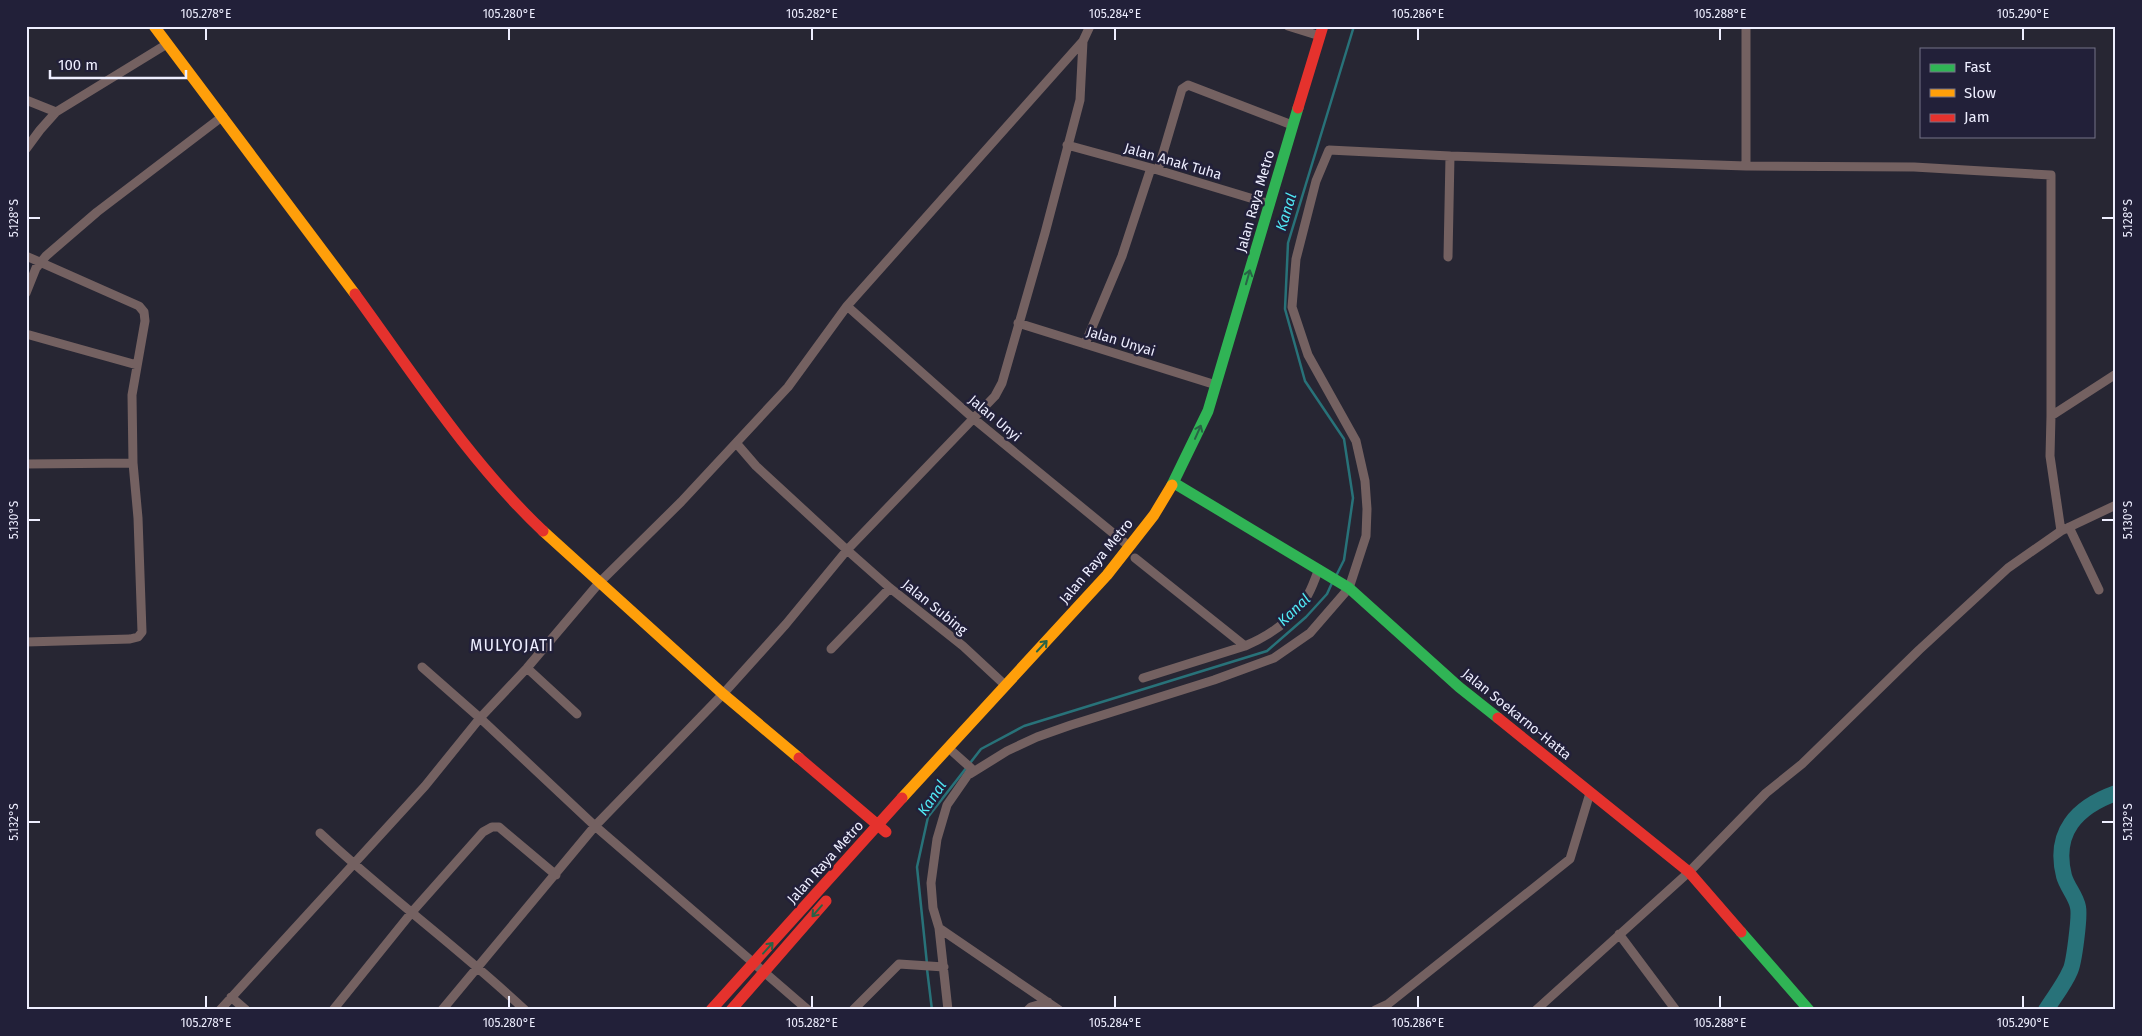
<svg xmlns="http://www.w3.org/2000/svg" width="2142" height="1036" font-family="'Fira Sans',sans-serif">
  <rect width="100%" height="100%" fill="#272633"/>
  <g fill="none" stroke-linecap="round" stroke-linejoin="round">
    <path stroke="#287279" stroke-width="2.5" d="M 1337,574 L 1344,560 L 1353,498 L 1344,439 L 1305,381 L 1285,309 L 1288,243 L 1354,26
      M 927,964 L 917,867 L 928,817 L 981,749 L 1024,726 L 1267,651 L 1306,617 L 1327,594 L 1332,583
      M 927,969 L 932,1010"/>
    <path stroke="#287279" stroke-width="16" d="M 2046,1010 C 2054,997 2064,985 2070,971 C 2074,964 2080,916 2078,907 C 2076,896 2067,887 2064,876 C 2053,832 2077,807 2116,793"/>
    <path stroke="#746161" stroke-width="9" d="M 1288,26 L 1320,36
      M 26,100 L 56,112
      M 1067,145 L 1151,168 L 1270,204
      M 26,149 L 40,130 L 56,112 L 167,44
      M 1450,156 L 1746,166 L 1914,167 L 2051,175 L 2051,416
      M 1746,166 L 1746,26
      M 1158,170 L 1182,89 L 1188,85 L 1292,125
      M 26,256 L 139,306 L 144,312 L 145,321 L 132,395 L 133,463 L 138,518 L 142,632 L 138,637 L 130,639 L 26,642
      M 26,293 L 36,268 L 46,256 L 97,212 L 223,116
      M 847,306 L 974,419 L 1130,547
      M 1018,323 L 1216,385
      M 26,334 L 137,365
      M 1085,344 L 1122,256 L 1151,168
      M 737,444 L 756,466 L 847,550 L 890,588 L 963,646 L 1005,685
      M 26,464 L 133,463
      M 2069,527 L 2099,590
      M 2061,531 L 2050,456 L 2051,416 L 2116,374
      M 1135,558 L 1245,646 C 1269,636 1291,621 1306,598 C 1312,589 1315,578 1319,569
      M 831,649 L 890,588
      M 422,667 L 480,718 L 595,826 L 808,1010
      M 527,668 L 577,714
      M 1143,678 L 1245,646
      M 970,774 L 1007,751 L 1037,737 L 1071,725 L 1214,680 L 1274,658 L 1310,633 L 1349,588 L 1366,536 L 1367,509 L 1365,481 L 1356,441 L 1308,355 L 1292,307 L 1296,259 L 1316,181 L 1329,150 L 1450,156 L 1448,257
      M 320,833 C 386,895 459,948 525,1010
      M 939,928 L 1059,1010
      M 1619,934 L 1675,1009
      M 231,997 L 246,1010
      M 220,1010 L 425,786 L 480,718 L 527,668 L 599,583 L 681,502 L 788,387 L 847,306 L 1083,41
      M 333,1010 L 412,912 L 483,832 L 492,827 L 499,827 L 556,875
      M 442,1010 L 595,826 L 723,694 L 786,624 L 847,550 L 995,396 L 1002,383 L 1045,233 L 1080,100 L 1083,41 L 1090,26
      M 853,1010 L 899,964 L 944,967
      M 948,1010 L 939,928 L 933,908 L 931,883 L 937,839 L 947,805 L 972,769 L 953,752
      M 1028,1010 L 1031,1007 L 1048,1002
      M 1375,1010 L 1388,1004 L 1570,859 L 1590,793
      M 1536,1010 L 1689,872 L 1766,793 L 1802,764 L 1919,650 L 2008,568 L 2061,531 L 2116,505"/>
    <path stroke="#30b455" stroke-width="11" d="M 1174,483 L 1349,588 L 1459,687 L 1498,718
      M 1172,485 L 1208,411 L 1298,108
      M 1741,932 L 1809,1010"/>
    <path stroke="#ff9f0a" stroke-width="11" d="M 154,26 L 355,294
      M 543,531 L 723,694 L 799,758
      M 902,798 L 1107,575 L 1154,515 L 1172,485"/>
    <path stroke="#e5322d" stroke-width="11" d="M 1298,108 L 1323,26
      M 355,294 C 414,375 470,462 543,531
      M 1498,718 L 1689,872 L 1741,932
      M 799,758 L 886,832
      M 711,1010 L 902,798
      M 731,1010 L 826,901"/>
  </g>
  <defs><path id="oneway-shaft" d="M-6 0H5M1.5-3L5.5 0L1.5 3" fill="none" stroke-width="1.6" stroke-linecap="round" stroke-linejoin="round" transform="scale(1.25)"/></defs>
  <g stroke="#286346">
    <use href="#oneway-shaft" transform="translate(1248 277) rotate(-74)"/>
    <use href="#oneway-shaft" transform="translate(1198 432) rotate(-66)"/>
    <use href="#oneway-shaft" transform="translate(1042 646) rotate(-47)"/>
    <use href="#oneway-shaft" transform="translate(817 911) rotate(131)"/>
    <use href="#oneway-shaft" transform="translate(768 948) rotate(-48)"/>
  </g>
  <path fill="none" stroke="#eef" stroke-width="2" d="M 206,28 L 206,40M 509,28 L 509,40M 812,28 L 812,40M 1115,28 L 1115,40M 1418,28 L 1418,40M 1720,28 L 1720,40M 2023,28 L 2023,40M 28,218 L 40,218M 2102,218 L 2114,218M 28,520 L 40,520M 2102,520 L 2114,520M 28,822 L 40,822M 2102,822 L 2114,822M 206,996 L 206,1008M 509,996 L 509,1008M 812,996 L 812,1008M 1115,996 L 1115,1008M 1418,996 L 1418,1008M 1720,996 L 1720,1008M 2023,996 L 2023,1008"/>
  <g text-anchor="middle" stroke-width="5" stroke-linejoin="round" paint-order="stroke">
    <g font-size="14" fill="#eef" stroke="#222039">
      <text transform="translate(1173 161) rotate(16)" y="5">Jalan Anak Tuha</text>
      <text transform="translate(1255 201) rotate(-74)" y="5">Jalan Raya Metro</text>
      <text transform="translate(1121 341) rotate(17)" y="5">Jalan Unyai</text>
      <text transform="translate(995 418) rotate(40)" y="5">Jalan Unyi</text>
      <text transform="translate(1096 561) rotate(-50)" y="5">Jalan Raya Metro</text>
      <text transform="translate(935 607) rotate(39)" y="5">Jalan Subing</text>
      <text transform="translate(1517 714) rotate(39)" y="5">Jalan Soekarno-Hatta</text>
      <text transform="translate(825 862) rotate(-48)" y="5">Jalan Raya Metro</text>
    </g>
    <g font-size="15" font-style="italic" fill="#51e8f5" stroke="#222039">
      <text transform="translate(1286 212) rotate(-73)" y="5">Kanal</text>
      <text transform="translate(1294 610) rotate(-44)" y="5">Kanal</text>
      <text transform="translate(932 798) rotate(-56)" y="5">Kanal</text>
    </g>
    <g font-size="16" letter-spacing="1" fill="#eef" stroke="#222039">
      <text x="512" y="651">MULYOJATI</text>
    </g>
  </g>
  <rect width="2142" height="1036" fill="none" stroke="#222039" stroke-width="55"/>
  <rect x="1920" y="48" width="175" height="90" fill="#222039" stroke="#747288"/>
  <rect x="1930" y="64" width="25" height="8" fill="#30b455" stroke="#747288"/>
  <text x="1964" y="72" font-size="15" fill="#eeeeff">Fast</text>
  <rect x="1930" y="89" width="25" height="8" fill="#ff9f0a" stroke="#747288"/>
  <text x="1964" y="98" font-size="15" fill="#eeeeff">Slow</text>
  <rect x="1930" y="114" width="25" height="8" fill="#e5322d" stroke="#747288"/>
  <text x="1964" y="122" font-size="15" fill="#eeeeff">Jam</text>
  <path d="M50 70v8h136v-8" fill="none" stroke="#eeeeff" stroke-width="2.5"/>
  <text x="58" y="70" font-size="15" fill="#eeeeff" stroke="#222039" stroke-width="4" paint-order="stroke">100 m</text>
  <rect x="28" y="28" width="2086" height="980" fill="none" stroke="#eef" stroke-width="2"/>
  <g font-size="12" text-anchor="middle" fill="#eef">
    <text x="206" y="18">105.278°E</text>
    <text x="509" y="18">105.280°E</text>
    <text x="812" y="18">105.282°E</text>
    <text x="1115" y="18">105.284°E</text>
    <text x="1418" y="18">105.286°E</text>
    <text x="1720" y="18">105.288°E</text>
    <text x="2023" y="18">105.290°E</text>
    <text transform="translate(14 218) rotate(-90)" y="4">5.128°S</text>
    <text transform="translate(2128 218) rotate(-90)" y="4">5.128°S</text>
    <text transform="translate(14 520) rotate(-90)" y="4">5.130°S</text>
    <text transform="translate(2128 520) rotate(-90)" y="4">5.130°S</text>
    <text transform="translate(14 822) rotate(-90)" y="4">5.132°S</text>
    <text transform="translate(2128 822) rotate(-90)" y="4">5.132°S</text>
    <text x="206" y="1027">105.278°E</text>
    <text x="509" y="1027">105.280°E</text>
    <text x="812" y="1027">105.282°E</text>
    <text x="1115" y="1027">105.284°E</text>
    <text x="1418" y="1027">105.286°E</text>
    <text x="1720" y="1027">105.288°E</text>
    <text x="2023" y="1027">105.290°E</text>
  </g>
</svg>
